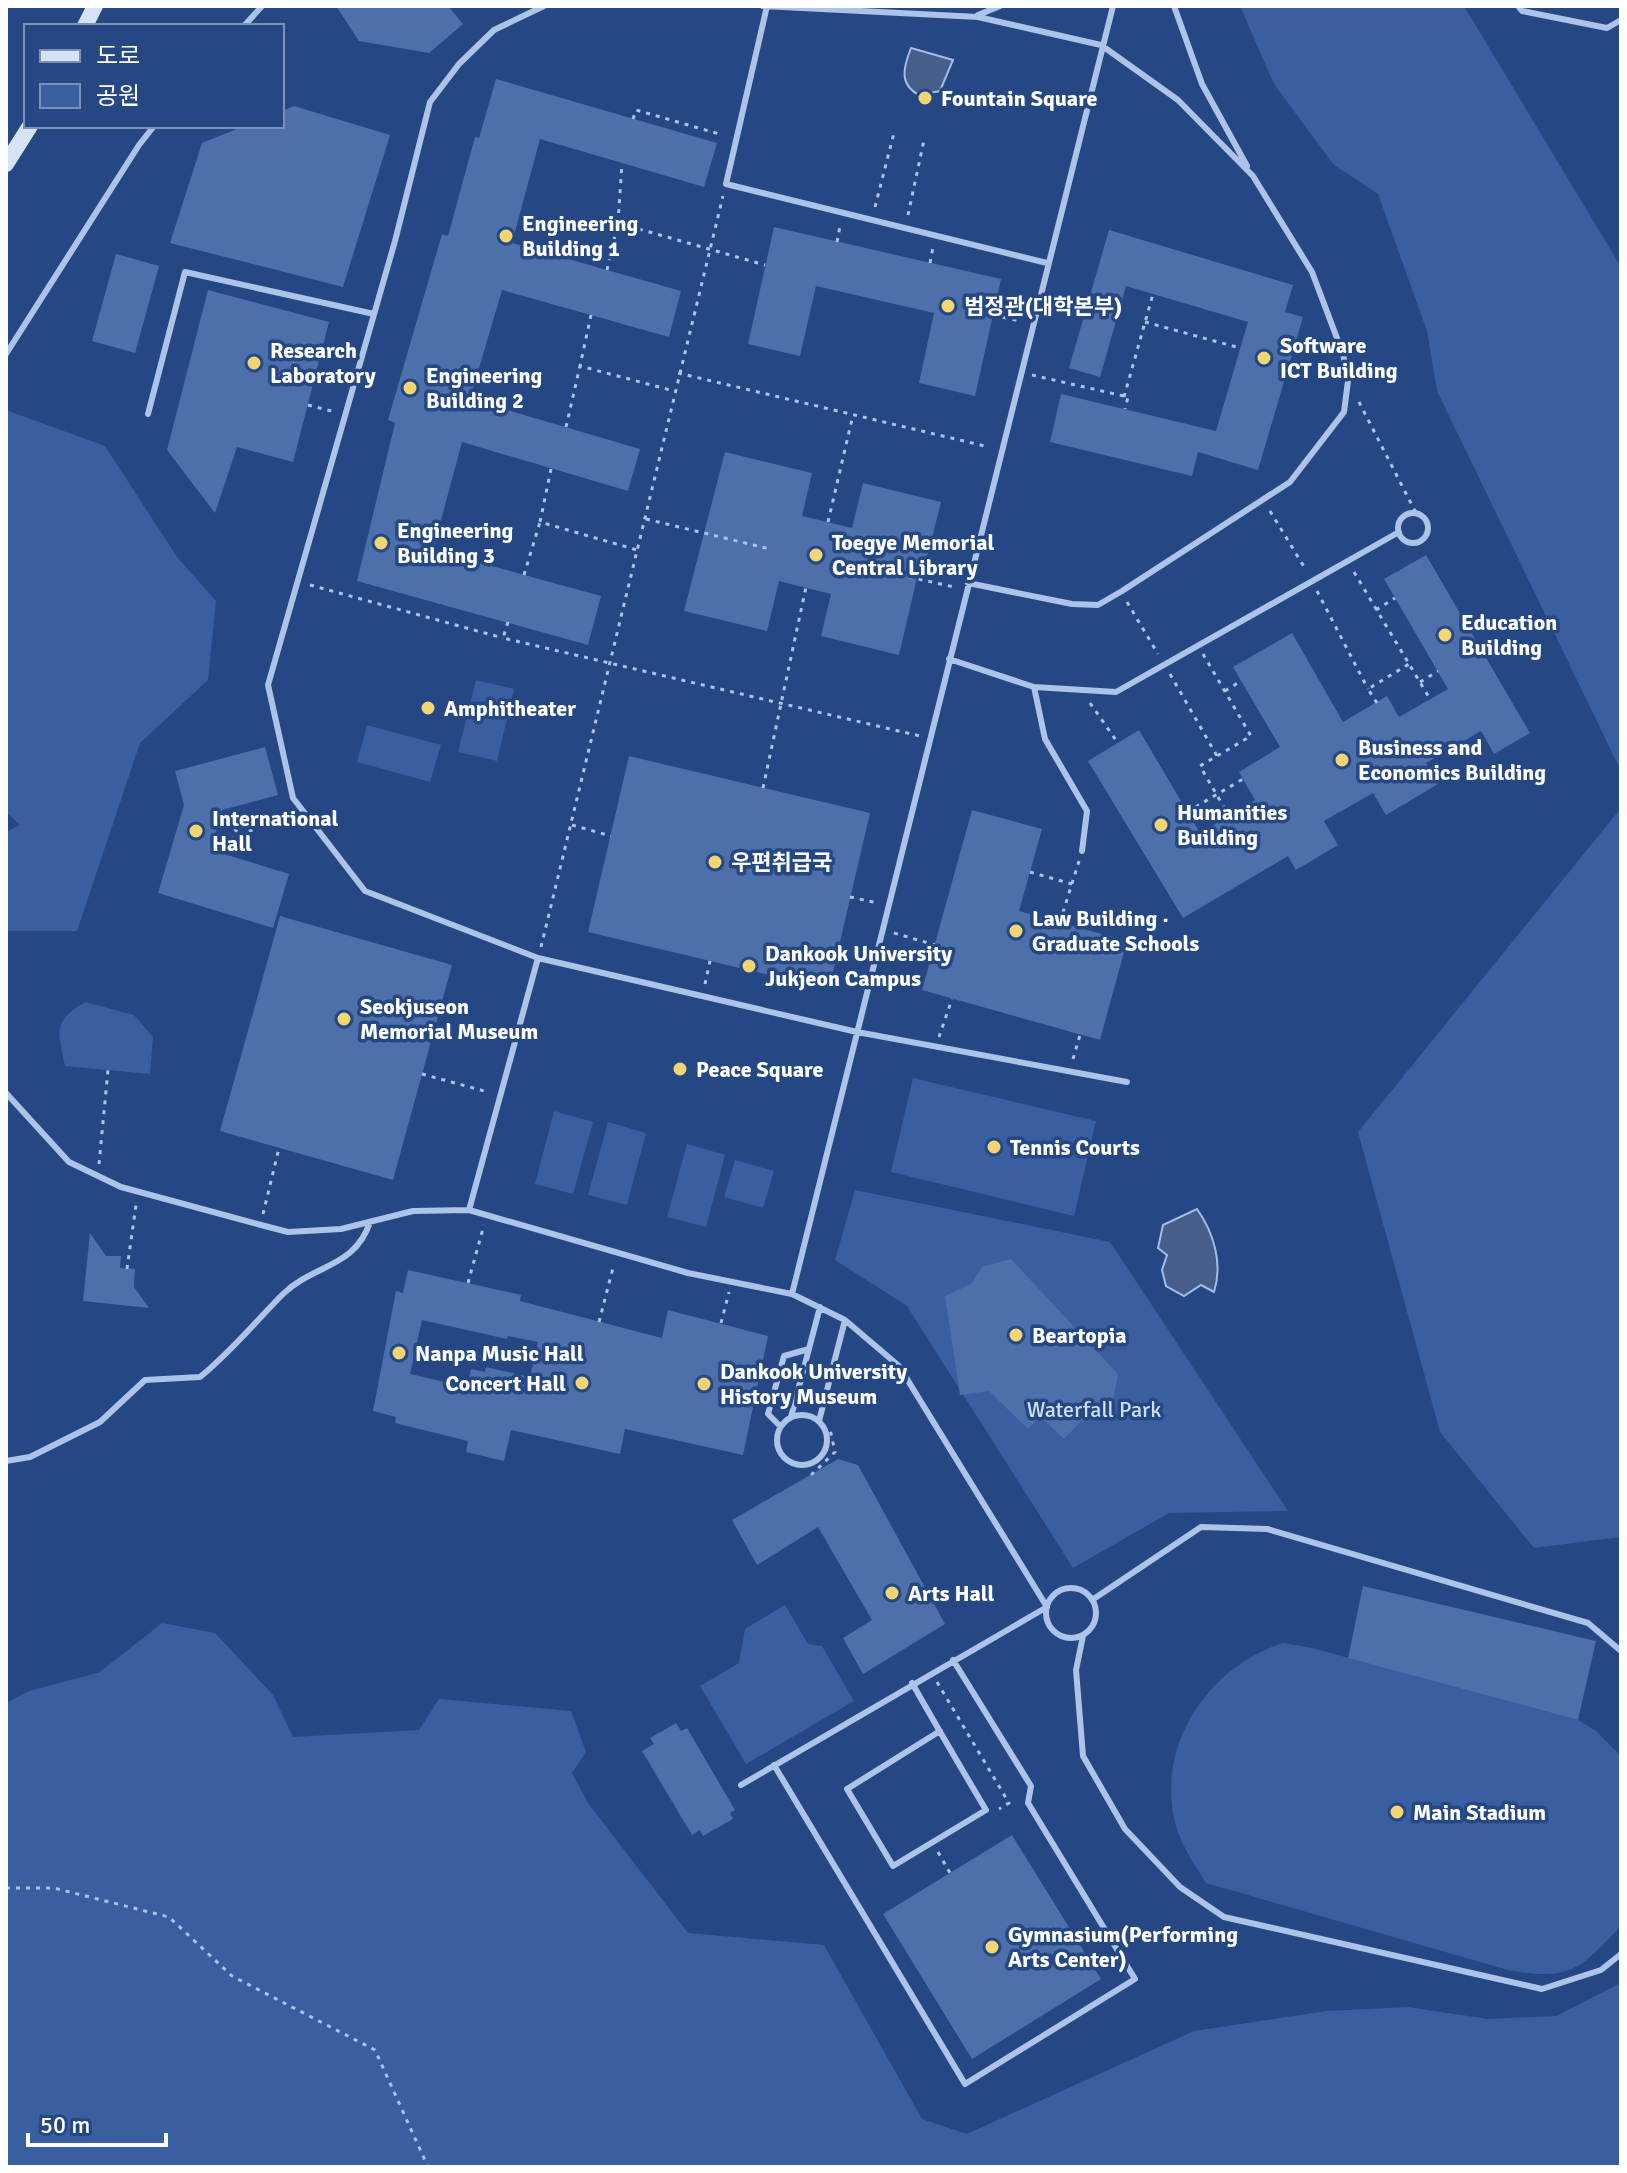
<svg xmlns="http://www.w3.org/2000/svg" width="1627" height="2173" font-family="Signika,'Noto Sans KR',sans-serif">
  <rect width="100%" height="100%" fill="#254783"/>
  <path fill="#395fa0" d="M 1240,6 L 1464,6 L 1621,267 L 1621,771 L 1437,391 L 1427,331 L 1378,194 L 1334,165 L 1274,84 Z
    M 6,410 L 105,446 L 177,557 L 216,601 L 208,680 L 140,743 L 77,931 L 6,931 L 6,832 L 20,825 L 6,812 Z
    M 476,680 L 514,689 L 497,761 L 458,752 Z
    M 367,725 L 441,745 L 430,782 L 357,762 Z
    M 1621,808 L 1621,1537 L 1534,1548 L 1440,1432 L 1358,1132 Z
    M 85,1002 L 134,1015 L 153,1037 L 150,1074 L 65,1066 C 58,1031 52,1022 85,1002 Z
    M 913,1078 L 1096,1121 L 1074,1216 L 891,1172 Z
    M 554,1111 L 593,1122 L 573,1194 L 535,1184 Z
    M 608,1122 L 646,1133 L 627,1205 L 588,1195 Z
    M 687,1144 L 725,1155 L 706,1227 L 667,1217 Z
    M 735,1160 L 774,1171 L 763,1208 L 724,1197 Z
    M 855,1190 L 1110,1242 L 1288,1511 L 1169,1513 L 1073,1568 L 907,1306 L 835,1260 Z
    M 785,1605 L 808,1644 L 822,1646 L 854,1701 L 746,1764 L 700,1686 L 739,1663 L 745,1629 Z
    M 162,1623 L 215,1633 L 273,1695 L 293,1737 L 419,1730 L 439,1699 L 571,1711 L 586,1752 L 572,1773 L 588,1803 L 688,1933 L 824,1945 L 922,2119 L 967,2134 L 1194,2031 L 1327,2011 L 1408,2007 L 1488,2019 L 1556,2016 L 1621,1983 L 1621,2167 L 6,2167 L 6,1703 L 29,1691 L 100,1672 Z
    M 1283,1643 L 1312,1648 L 1578,1720 L 1596,1731 L 1621,1756 L 1621,1922 L 1617,1930 C 1577,1973 1567,1980 1508,1970 L 1206,1883 C 1194,1864 1181,1845 1175,1823 C 1156,1743 1209,1667 1283,1643 Z"/>
  <path fill="#475e8a" stroke="#a2bde8" stroke-width="2" d="M 911,48 L 953,60 L 940,91 L 919,95 C 898,84 904,66 911,48 Z
    M 1197,1209 C 1214,1233 1223,1264 1214,1292 L 1201,1285 L 1184,1296 L 1166,1286 L 1162,1270 L 1167,1255 L 1158,1248 L 1163,1225 Z"/>
  <path fill="#4d70ab" fill-rule="evenodd" d="M 336,6 L 448,6 L 463,24 L 429,53 L 359,41 Z
    M 496,79 L 717,143 L 704,187 L 540,139 L 512,243 L 681,291 L 669,337 L 502,290 L 470,399 L 640,449 L 628,491 L 462,442 L 433,550 L 601,596 L 588,645 L 357,581 L 395,423 L 388,420 L 442,234 L 448,236 L 475,137 L 479,138 Z
    M 294,106 L 390,135 L 343,287 L 170,243 L 202,143 L 244,126 L 282,126 L 282,111 Z
    M 774,227 L 1001,279 L 975,396 L 919,383 L 934,313 L 816,286 L 800,356 L 748,344 Z
    M 1109,230 L 1293,285 L 1285,312 L 1303,317 L 1258,470 L 1198,452 L 1192,476 L 1050,442 L 1061,394 L 1216,431 L 1248,322 L 1126,286 L 1100,377 L 1069,368 Z
    M 116,254 L 159,266 L 135,353 L 92,341 Z
    M 208,290 L 329,322 L 293,462 L 237,447 L 215,513 L 167,450 Z
    M 725,452 L 812,473 L 802,516 L 852,528 L 863,483 L 941,502 L 925,566 L 920,565 L 899,655 L 821,636 L 831,594 L 779,581 L 767,631 L 684,611 Z
    M 1426,555 L 1530,733 L 1494,754 L 1481,731 L 1426,763 L 1438,784 L 1386,815 L 1373,793 L 1324,821 L 1338,845 L 1296,870 L 1288,856 L 1183,918 L 1088,761 L 1139,730 L 1200,833 L 1255,800 L 1239,772 L 1280,747 L 1233,667 L 1292,633 L 1343,722 L 1387,696 L 1399,717 L 1448,689 L 1384,579 Z
    M 265,747 L 278,795 L 222,810 L 211,850 L 289,874 L 273,928 L 158,893 L 184,805 L 175,771 Z
    M 629,756 L 870,813 L 829,989 L 588,932 Z
    M 972,810 L 1042,829 L 1019,911 L 1127,941 L 1100,1040 L 922,990 Z
    M 280,916 L 452,965 L 393,1180 L 220,1131 Z
    M 90,1233 L 106,1256 L 121,1256 L 120,1268 L 135,1269 L 134,1287 L 149,1308 L 83,1301 Z
    M 1011,1259 L 1118,1374 L 1111,1411 L 1081,1421 L 1064,1439 L 1040,1416 L 1028,1429 L 989,1391 L 960,1395 L 945,1296 L 971,1284 L 982,1267 Z
    M 408,1270 L 521,1295 L 520,1301 L 662,1338 L 668,1310 L 768,1336 L 743,1455 L 625,1429 L 620,1454 L 511,1430 L 504,1461 L 466,1452 L 468,1441 L 395,1423 L 396,1417 L 373,1411 L 396,1291 L 403,1293 ZM 422,1320 L 507,1339 L 508,1336 L 538,1342 L 530,1377 L 486,1367 L 485,1372 L 471,1369 L 467,1387 L 410,1374 Z
    M 838,1459 L 858,1465 L 945,1624 L 863,1674 L 843,1638 L 872,1620 L 818,1527 L 757,1565 L 732,1520 Z
    M 1363,1586 L 1596,1641 L 1578,1720 L 1348,1658 Z
    M 676,1723 L 681,1731 L 687,1728 L 735,1810 L 730,1813 L 733,1819 L 703,1836 L 700,1830 L 692,1835 L 642,1751 L 654,1744 L 650,1738 Z
    M 1012,1835 L 1101,1979 L 972,2059 L 883,1914 Z"/>
  <g fill="none" stroke-linecap="round" stroke-linejoin="round">
    <path stroke="#adc3e7" stroke-width="3" stroke-dasharray="4 6" stroke-linecap="butt" d="M 633,119 L 636,110 L 723,135
      M 875,207 L 894,133
      M 908,215 L 924,140
      M 618,223 L 622,163
      M 837,242 L 840,226
      M 930,263 L 933,247
      M 607,270 L 618,223 L 765,265
      M 591,315 L 580,366 L 674,391
      M 993,315 L 1020,321
      M 1145,322 L 1240,348
      M 678,373 L 989,447
      M 1032,375 L 1128,397 L 1125,409
      M 1124,397 L 1153,294
      M 1359,402 L 1416,513
      M 308,405 L 335,412
      M 566,427 L 580,366
      M 551,469 L 540,522 L 637,550
      M 1270,511 L 1306,570
      M 646,519 L 770,549
      M 828,522 L 853,415
      M 860,566 L 954,587
      M 1354,572 L 1430,699
      M 524,575 L 540,522
      M 310,585 L 503,638
      M 1317,591 L 1368,689
      M 1127,602 L 1158,654
      M 1376,610 L 1395,598
      M 508,622 L 503,638 L 920,736
      M 1203,654 L 1251,736 L 1200,766 L 1229,816
      M 1170,674 L 1217,756
      M 1420,682 L 1438,671
      M 1225,691 L 1241,681
      M 1090,703 L 1118,743
      M 1377,703 L 1368,689 L 1409,664
      M 763,788 L 806,587
      M 1187,812 L 1243,779
      M 221,814 L 240,835
      M 572,825 L 611,836
      M 212,847 L 290,814
      M 1030,872 L 1072,884
      M 850,897 L 878,903
      M 1060,922 L 1079,861
      M 894,933 L 935,945
      M 541,947 L 723,196
      M 705,984 L 710,961
      M 939,1037 L 952,999
      M 1073,1059 L 1080,1035
      M 422,1074 L 488,1092
      M 99,1164 L 108,1070
      M 263,1214 L 279,1148
      M 127,1269 L 136,1205
      M 468,1283 L 484,1225
      M 599,1322 L 614,1264
      M 721,1323 L 729,1292
      M 811,1475 L 835,1452 L 830,1429
      M 937,1682 L 1009,1803 L 999,1809
      M 938,1852 L 950,1873
      M 6,1888 L 54,1888 L 169,1917 L 232,1976 L 375,2050 L 428,2167"/>
    <path stroke="#adc3e7" stroke-width="6" d="M 544,6 L 494,30 L 459,64 L 430,102 L 395,241 L 268,685 L 293,798 L 365,891 L 538,958 L 857,1032 L 1127,1082
      M 763,6 L 978,17 L 1101,45 L 1178,100 L 1253,176 L 1312,272 L 1343,354 L 1348,381 L 1344,412 L 1290,482 L 1122,591 L 1098,605 L 1072,604 L 968,583
      M 767,6 L 726,184 L 1047,263
      M 1174,6 L 1202,84 L 1247,166
      M 1518,6 L 1522,11 L 1607,28 L 1621,20
      M 978,15 L 1000,6
      M 244,26 L 262,6
      M 6,354 L 139,145 L 154,126
      M 148,414 L 185,272 L 374,314
      M1398 528a15 15 0 1 1 30 0a15 15 0 1 1-30 0Z
      M 949,659 L 1034,687 L 1116,692 L 1399,532
      M 1034,687 L 1045,739 L 1087,811 L 1082,851
      M 6,1093 L 69,1162 L 121,1187 L 261,1225 L 288,1232 L 341,1229 L 413,1211 L 469,1210 L 688,1273 L 792,1294 L 845,1320 L 899,1366 L 1047,1607 L 741,1785
      M 469,1210 L 538,958
      M 792,1294 L 1113,6
      M777 1440a25 25 0 1 1 50 0a25 25 0 1 1-50 0Z
      M 791,1417 L 820,1307
      M 819,1421 L 845,1320
      M 780,1426 L 768,1414 L 784,1356 L 809,1349
      M 6,1461 L 30,1457 L 100,1422 L 145,1380 L 200,1377 C 231,1352 256,1321 283,1294 C 314,1264 355,1268 370,1222
      M1046 1613a25 25 0 1 1 50 0a25 25 0 1 1-50 0Z
      M 1092,1600 L 1201,1527 L 1267,1529 L 1588,1623 L 1621,1651
      M 1083,1636 L 1076,1670 L 1083,1756 L 1125,1829 L 1180,1887 L 1224,1917 L 1542,1989 L 1601,1970 L 1621,1954
      M 912,1683 C 936,1725 961,1768 986,1810 L 893,1866 L 847,1789 L 940,1731
      M 774,1765 L 965,2084 L 1135,1979 L 1028,1803 L 1031,1786 L 953,1660"/>
    <path stroke="#d7e2f6" stroke-width="16" d="M 85,26 L 95,6
      M 6,164 L 30,126"/>
  </g>
  <g fill="#f1d672" stroke="#254783" stroke-width="3">
    <circle cx="925" cy="98" r="8"/>
    <circle cx="506" cy="236" r="8"/>
    <circle cx="948" cy="306" r="8"/>
    <circle cx="1264" cy="358" r="8"/>
    <circle cx="254" cy="363" r="8"/>
    <circle cx="410" cy="388" r="8"/>
    <circle cx="381" cy="543" r="8"/>
    <circle cx="816" cy="555" r="8"/>
    <circle cx="1445" cy="635" r="8"/>
    <circle cx="428" cy="708" r="8"/>
    <circle cx="1342" cy="760" r="8"/>
    <circle cx="1161" cy="825" r="8"/>
    <circle cx="196" cy="831" r="8"/>
    <circle cx="715" cy="862" r="8"/>
    <circle cx="1016" cy="931" r="8"/>
    <circle cx="749" cy="966" r="8"/>
    <circle cx="344" cy="1019" r="8"/>
    <circle cx="680" cy="1069" r="8"/>
    <circle cx="994" cy="1147" r="8"/>
    <circle cx="1016" cy="1335" r="8"/>
    <circle cx="399" cy="1353" r="8"/>
    <circle cx="582" cy="1383" r="8"/>
    <circle cx="704" cy="1384" r="8"/>
    <circle cx="892" cy="1593" r="8"/>
    <circle cx="1397" cy="1812" r="8"/>
    <circle cx="992" cy="1947" r="8"/>
  </g>
  <g text-anchor="middle" stroke-width="7" stroke-linejoin="round" paint-order="stroke">
    <g font-size="22" font-weight="bold" fill="#fff" stroke="#254783" text-anchor="start">
      <text x="941" y="106">Fountain Square</text>
      <text x="522" y="231">Engineering<tspan x="522" dy="25">Building 1</tspan></text>
      <text x="964" y="314">범정관(대학본부)</text>
      <text x="1280" y="353">Software<tspan x="1280" dy="25">ICT Building</tspan></text>
      <text x="270" y="358">Research<tspan x="270" dy="25">Laboratory</tspan></text>
      <text x="426" y="383">Engineering<tspan x="426" dy="25">Building 2</tspan></text>
      <text x="397" y="538">Engineering<tspan x="397" dy="25">Building 3</tspan></text>
      <text x="832" y="550">Toegye Memorial<tspan x="832" dy="25">Central Library</tspan></text>
      <text x="1461" y="630">Education<tspan x="1461" dy="25">Building</tspan></text>
      <text x="444" y="716">Amphitheater</text>
      <text x="1358" y="755">Business and<tspan x="1358" dy="25">Economics Building</tspan></text>
      <text x="1177" y="820">Humanities<tspan x="1177" dy="25">Building</tspan></text>
      <text x="212" y="826">International<tspan x="212" dy="25">Hall</tspan></text>
      <text x="731" y="870">우편취급국</text>
      <text x="1032" y="926">Law Building ·<tspan x="1032" dy="25">Graduate Schools</tspan></text>
      <text x="765" y="961">Dankook University<tspan x="765" dy="25">Jukjeon Campus</tspan></text>
      <text x="360" y="1014">Seokjuseon<tspan x="360" dy="25">Memorial Museum</tspan></text>
      <text x="696" y="1077">Peace Square</text>
      <text x="1010" y="1155">Tennis Courts</text>
      <text x="1032" y="1343">Beartopia</text>
      <text x="415" y="1361">Nanpa Music Hall</text>
      <text x="720" y="1379">Dankook University<tspan x="720" dy="25">History Museum</tspan></text>
      <text x="566" y="1391" text-anchor="end">Concert Hall</text>
      <text x="908" y="1601">Arts Hall</text>
      <text x="1413" y="1820">Main Stadium</text>
      <text x="1008" y="1942">Gymnasium(Performing<tspan x="1008" dy="25">Arts Center)</tspan></text>
    </g>
    <g font-size="22" fill="#d1dff6" stroke="#254783">
      <text x="1094" y="1417">Waterfall Park</text>
    </g>
  </g>
  <rect width="1627" height="2173" fill="none" stroke="#ffffff" stroke-width="16"/>
  <rect x="24" y="24" width="260" height="104" fill="#254783" stroke="#7c91b5" stroke-width="2"/>
  <rect x="40" y="50" width="40" height="12" fill="#d7e2f6" stroke="#7c91b5" stroke-width="2"/>
  <text x="96" y="64" font-size="24" fill="#ffffff">도로</text>
  <rect x="40" y="84" width="40" height="24" fill="#395fa0" stroke="#7c91b5" stroke-width="2"/>
  <text x="96" y="104" font-size="24" fill="#ffffff">공원</text>
  <path d="M28 2133v12h138v-12" fill="none" stroke="#ffffff" stroke-width="4"/>
  <text x="40" y="2133" font-size="24" fill="#ffffff" stroke="#254783" stroke-width="6" paint-order="stroke">50 m</text>
</svg>
